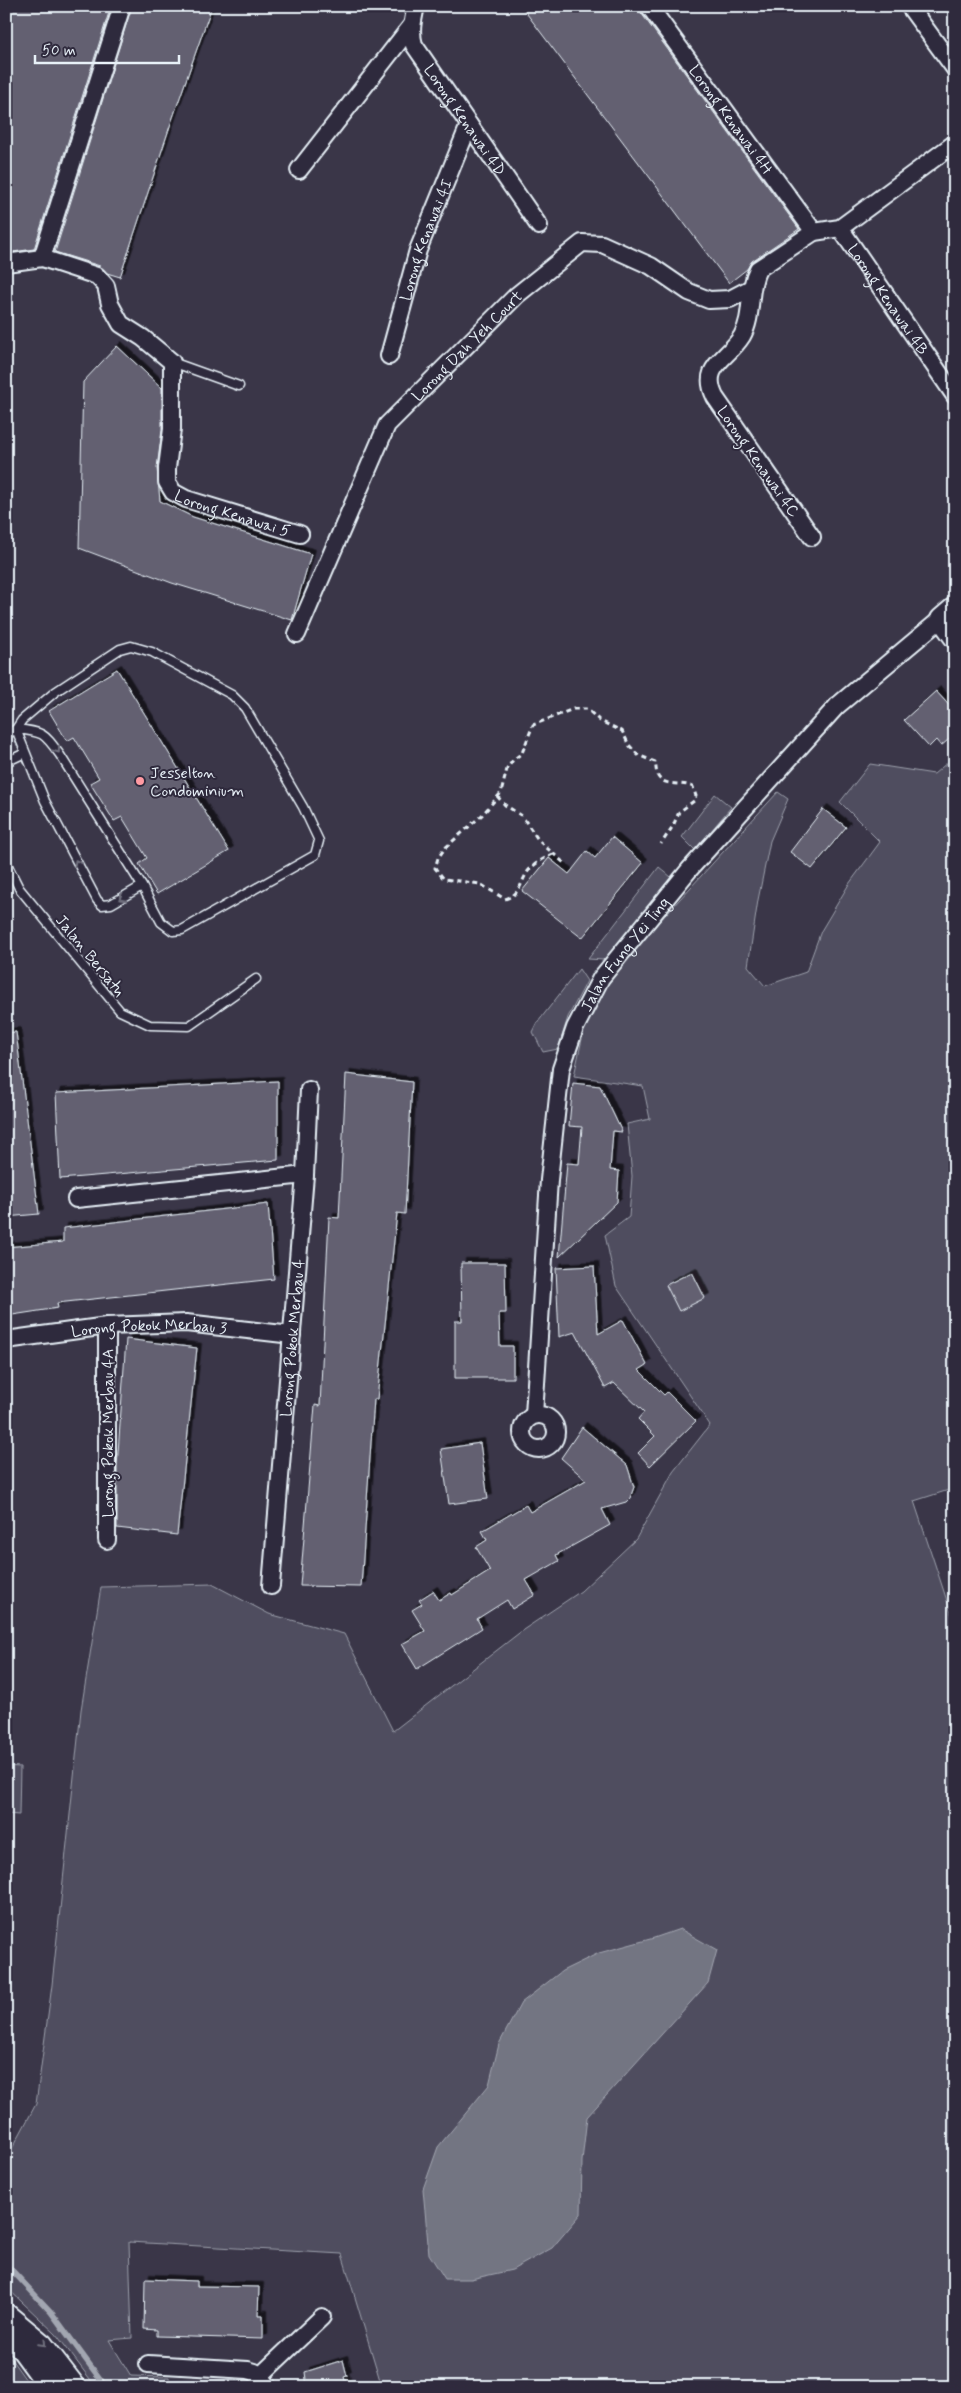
<svg xmlns="http://www.w3.org/2000/svg" width="961" height="2393" font-family="Mynerve,sans-serif">
  <defs>
    <filter id="shadow"><feDropShadow dx="4.5" dy="-4.5" stdDeviation="0" flood-color="#0009"/></filter>
  </defs>
  <rect width="100%" height="100%" fill="#3a3648"/>
  <filter id="ink" filterUnits="userSpaceOnUse"><feTurbulence type="fractalNoise" baseFrequency=".02" numOctaves="2"/><feDisplacementMap in="SourceGraphic" scale="10" xChannelSelector="R" yChannelSelector="G"/><feConvolveMatrix kernelMatrix="1 2 1 2 8 2 1 2 1" color-interpolation-filters="sRGB"/></filter>
  <g filter="url(#ink)">
    <path fill="#504e5f" stroke="#9ca0ac" d="M 955,756 L 955,1488 L 914,1501 L 955,1625 L 955,2387 L 382,2387 L 342,2254 L 129,2242 L 132,2338 L 109,2340 L 131,2376 L 169,2377 L 170,2383 L 239,2384 L 247,2387 L 96,2387 L 56,2334 L 6,2287 L 6,2160 L 36,2104 L 52,1985 L 81,1710 L 101,1587 L 212,1584 L 269,1614 L 344,1634 L 393,1731 L 523,1630 L 581,1591 L 636,1539 L 673,1472 L 710,1425 L 616,1286 L 605,1235 L 629,1217 L 632,1176 L 627,1124 L 650,1119 L 643,1086 L 574,1076 L 585,1025 L 603,987 L 625,959 L 778,792 L 788,799 L 770,841 L 758,900 L 748,966 L 765,986 L 806,972 L 821,931 L 849,884 L 880,842 L 840,802 L 870,764 L 934,774 Z
      M 715,794 L 731,807 L 695,850 L 682,837 Z
      M 659,867 L 671,877 L 604,960 L 588,959 Z
      M 579,969 L 587,981 L 568,1017 L 558,1049 L 543,1052 L 533,1032 L 538,1022 Z
      M 6,1766 L 20,1767 L 19,1815 L 6,1814 Z
      M 6,2352 L 31,2387 L 12,2387 L 6,2378 Z"/>
    <path fill="#737482" stroke="#a2a6b1" d="M 680,1929 L 717,1950 L 708,1983 L 587,2117 L 582,2161 L 581,2214 L 552,2248 L 512,2270 L 471,2279 L 445,2279 L 429,2254 L 423,2189 L 438,2147 L 489,2085 L 499,2044 L 521,2003 L 562,1971 L 599,1953 L 654,1938 Z"/>
    <g fill="none" stroke-linecap="round" stroke-linejoin="round">
      <path stroke="#a2a6b1" stroke-width="5.5" d="M 6,2264 L 51,2312 L 106,2387
        M 170,2383 L 239,2384 L 247,2387"/>
    </g>
    <path fill="#636171" stroke="#e8f1f8" filter="url(#shadow)" d="M 6,6 L 111,6 L 34,249 L 6,253 Z
      M 132,6 L 212,6 L 171,123 L 120,277 L 107,273 L 100,266 L 55,252 Z
      M 521,6 L 636,6 L 799,229 L 752,261 L 747,269 L 729,283 Z
      M 117,346 L 162,388 L 162,430 L 157,468 L 160,501 L 193,517 L 311,554 L 292,620 L 172,583 L 79,548 L 83,382 Z
      M 117,669 L 229,851 L 157,894 L 139,864 L 147,858 L 122,817 L 114,821 L 90,783 L 99,778 L 74,737 L 67,741 L 49,711 Z
      M 936,691 L 955,712 L 955,734 L 941,746 L 936,740 L 929,747 L 904,720 Z
      M 823,809 L 846,827 L 812,869 L 790,852 Z
      M 612,837 L 643,863 L 582,938 L 522,891 L 549,858 L 569,874 L 587,851 L 595,858 Z
      M 16,1032 L 39,1214 L 6,1217 L 6,1033 Z
      M 346,1074 L 412,1082 L 405,1214 L 397,1213 L 377,1399 L 374,1399 L 361,1587 L 300,1586 L 315,1405 L 320,1406 L 329,1217 L 339,1218 Z
      M 278,1081 L 278,1160 L 60,1179 L 56,1093 Z
      M 573,1083 L 600,1086 L 622,1132 L 613,1131 L 610,1170 L 619,1171 L 617,1202 L 559,1257 L 567,1163 L 579,1164 L 582,1127 L 569,1126 Z
      M 268,1204 L 274,1279 L 57,1303 L 58,1308 L 6,1316 L 6,1247 L 63,1242 L 63,1228 Z
      M 461,1263 L 505,1263 L 506,1313 L 499,1313 L 500,1346 L 513,1346 L 513,1378 L 455,1378 L 455,1321 L 462,1321 Z
      M 594,1266 L 598,1334 L 623,1320 L 647,1365 L 639,1370 L 664,1395 L 667,1392 L 696,1421 L 650,1466 L 638,1453 L 655,1436 L 638,1419 L 644,1412 L 614,1383 L 605,1388 L 575,1332 L 559,1337 L 556,1268 Z
      M 692,1272 L 705,1298 L 679,1311 L 666,1285 Z
      M 126,1339 L 197,1348 L 177,1535 L 117,1528 L 117,1467 Z
      M 582,1427 L 627,1465 L 634,1487 L 630,1498 L 626,1502 L 602,1509 L 610,1525 L 556,1555 L 559,1561 L 526,1580 L 535,1595 L 512,1609 L 507,1600 L 477,1619 L 482,1628 L 417,1669 L 402,1644 L 425,1631 L 412,1610 L 422,1604 L 419,1600 L 433,1591 L 439,1600 L 451,1593 L 452,1595 L 490,1571 L 476,1547 L 487,1540 L 482,1531 L 526,1505 L 530,1512 L 586,1480 L 561,1458 Z
      M 480,1443 L 488,1499 L 449,1504 L 441,1449 Z
      M 145,2279 L 197,2281 L 197,2286 L 259,2287 L 258,2315 L 263,2315 L 263,2339 L 157,2336 L 157,2330 L 144,2329 Z
      M 343,2360 L 347,2376 L 344,2377 L 347,2387 L 307,2387 L 305,2372 Z"/>
    <g fill="none" stroke-linecap="round" stroke-linejoin="round">
      <defs>
        <path id="service" d="M 172,362 L 239,386
          M 16,729 L 45,801 L 97,900 L 102,905 L 111,904 L 142,886
          M 6,735 L 16,729 L 22,720 L 55,692 L 120,649 L 131,646 L 152,652 L 232,695 L 245,708 L 303,807 L 319,841 L 315,855 L 182,930 L 173,931 L 161,922 L 142,886 L 60,755 C 44,733 44,732 16,729
          M 6,762 L 25,753
          M 6,862 L 19,888 L 120,1011 L 150,1025 L 189,1026 L 256,979"/>
        <g id="minor">
          <path id="s1" d="M 416,6 C 413,20 410,31 414,45 L 539,226"/>
          <path id="s2" d="M 649,6 L 814,232"/>
          <path d="M 909,6 L 955,69"/>
          <path d="M 299,170 L 412,25"/>
          <path id="s3" d="M 840,228 L 955,396"/>
          <path d="M 42,258 L 122,6"/>
          <path id="s4" d="M 6,263 L 42,258 L 97,276 L 106,286 L 110,304 L 121,324 L 143,338 L 172,362 L 172,429 L 167,468 L 167,482 L 173,492 L 186,499 L 300,534"/>
          <path id="s5" d="M 389,356 L 418,250 L 469,125"/>
          <path d="M 812,537 L 715,397 C 700,366 727,360 742,336 C 754,315 747,290 758,269 L 814,232 L 840,228 L 955,143"/>
          <path id="s6" d="M 297,634 L 387,425 L 517,295 L 582,243 L 602,244 L 651,266 L 689,292 L 709,300 L 730,299 L 751,288"/>
          <path d="M 76,1199 L 305,1175"/>
          <path id="s7" d="M 6,1340 L 107,1326 L 186,1323 L 292,1335"/>
          <circle cx="539" cy="1432" r="17"/>
          <path id="s8" d="M 534,1415 L 549,1180 L 561,1069 L 575,1028 L 601,978 L 689,870 L 837,706 L 941,619"/>
          <path d="M 107,1540 L 107,1326"/>
          <path id="s9" d="M 271,1586 L 305,1175 L 309,1090"/>
          <path d="M 8,2313 L 44,2343 L 78,2387"/>
          <path d="M 148,2364 L 248,2370 L 255,2372 L 268,2387"/>
          <path d="M 260,2376 L 322,2317"/>
        </g>
        <path id="tertiary" d="M 955,607 L 941,619 L 955,638"/>
        <path id="trunk" d="M 6,2323 L 53,2387"/>
      </defs>
      <use href="#service" stroke="#e8f1f8" stroke-width="11"/>
      <use href="#minor" stroke="#e8f1f8" stroke-width="20"/>
      <use href="#tertiary" stroke="#e8f1f8" stroke-width="24"/>
      <use href="#trunk" stroke="#e8f1f8" stroke-width="30"/>
      <path stroke="#e8f1f8" stroke-width="3" stroke-dasharray="5 4" stroke-linecap="butt" d="M 497,796 L 505,805 L 522,816 L 539,841 L 564,863
        M 553,854 C 545,858 535,863 529,870 C 520,881 522,894 505,899 L 480,884 L 444,879 L 435,868 L 438,858 L 445,848 L 482,815 L 501,793 L 507,769 L 513,760 L 522,753 L 533,725 L 573,709 L 587,709 L 600,721 L 622,731 L 629,745 L 638,755 L 655,762 C 656,766 656,770 657,774 C 661,788 683,781 693,787 L 696,796 L 694,801 L 679,812 L 673,826 L 661,844"/>
      <use href="#service" stroke="#2f2a3d" stroke-width="8"/>
      <use href="#minor" stroke="#2f2a3d" stroke-width="16"/>
      <use href="#tertiary" stroke="#2f2a3d" stroke-width="20"/>
      <use href="#trunk" stroke="#2f2a3d" stroke-width="26"/>
    </g>
    <defs><path id="oneway-chevron" d="M-2-3.5L2.5 0L-2 3.5" fill="none" stroke-width="1.6" stroke-linecap="round" stroke-linejoin="round" transform="scale(1.25)"/></defs>
    <g stroke="#70707e">
      <use href="#oneway-chevron" transform="translate(57 750) rotate(54)"/>
      <use href="#oneway-chevron" transform="translate(77 863) rotate(-118)"/>
      <use href="#oneway-chevron" transform="translate(122 898) rotate(151)"/>
      <use href="#oneway-chevron" transform="translate(43 2343) rotate(46)"/>
    </g>
  </g>
  <circle fill="#ff9aa2" stroke="#2f2a3d" stroke-width="2" cx="140" cy="781" r="5"/>
  <g text-anchor="middle" stroke-width="4" stroke-linejoin="round" paint-order="stroke">
    <g font-size="16" fill="#e8f1f8" stroke="#2f2a3d">
      <text dy="6" stroke="none"><textPath href="#s1" startOffset="130">Lorong Kenawai 4D</textPath></text>
      <text dy="6" stroke="none"><textPath href="#s2" startOffset="140">Lorong Kenawai 4H</textPath></text>
      <text dy="6" stroke="none"><textPath href="#s5" startOffset="122">Lorong Kenawai 4I</textPath></text>
      <text dy="6" stroke="none"><textPath href="#s3" startOffset="86">Lorong Kenawai 4B</textPath></text>
      <text dy="6" stroke="none"><textPath href="#s6" startOffset="340">Lorong Dah Yeh Court</textPath></text>
      <text transform="translate(759 461) rotate(55)" y="6">Lorong Kenawai 4C</text>
      <text dy="6" stroke="none"><textPath href="#s4" startOffset="408">Lorong Kenawai 5</textPath></text>
      <text transform="translate(91 955) rotate(51)" y="6">Jalan Bersatu</text>
      <text dy="6" stroke="none"><textPath href="#s8" startOffset="480">Jalan Fung Yei Ting</textPath></text>
      <text dy="6" stroke="none"><textPath href="#s7" startOffset="144">Lorong Pokok Merbau 3</textPath></text>
      <text dy="6" stroke="none"><textPath href="#s9" startOffset="249">Lorong Pokok Merbau 4</textPath></text>
      <text transform="translate(107 1433) rotate(-90)" y="6">Lorong Pokok Merbau 4A</text>
    </g>
    <g font-size="16" fill="#e8f1f8" stroke="#2f2a3d" text-anchor="start">
      <text x="150" y="778">Jesselton<tspan x="150" dy="18">Condominium</tspan></text>
    </g>
  </g>
  <rect width="961" height="2393" fill="none" stroke="#2f2a3d" stroke-width="25"/>
  <rect x="12" y="12" width="936" height="2368" fill="none" stroke="#e8f1f8" stroke-width="2" filter="url(#ink)"/>
  <path d="M35 55v8h144v-8" fill="none" stroke="#e8f1f8" stroke-width="2.5"/>
  <text x="42" y="55" font-size="15" fill="#e8f1f8" stroke="#2f2a3d" stroke-width="4" paint-order="stroke">50 m</text>
</svg>
